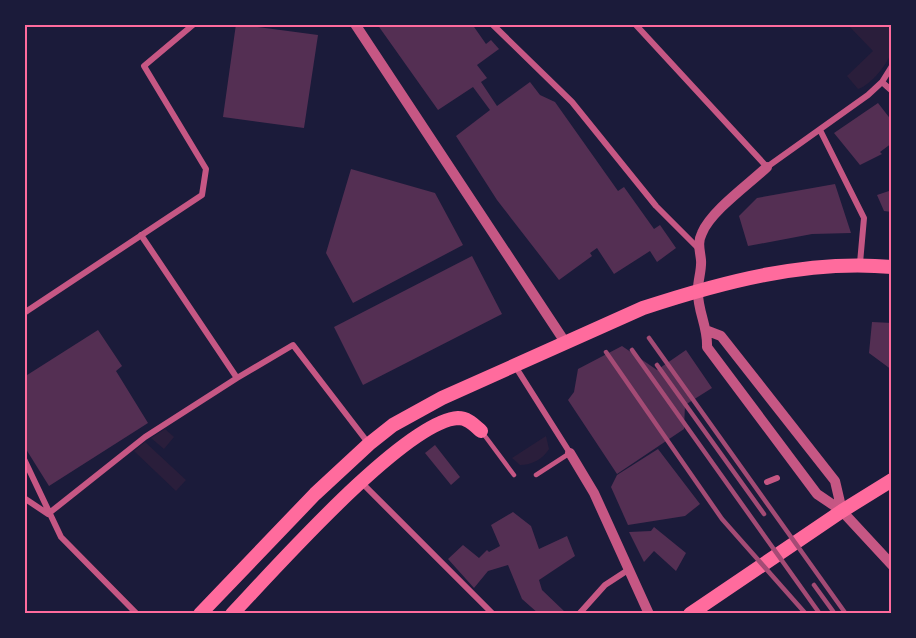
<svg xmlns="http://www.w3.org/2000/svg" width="916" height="638" font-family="'Zilla Slab',serif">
  <rect width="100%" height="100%" fill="#1b1b3a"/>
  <path fill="#2a1e3b" d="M 847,24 L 892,24 C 892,32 893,41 892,49 C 890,62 870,86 858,89 L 847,76 L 873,51 Z
    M 165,429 L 174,437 L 164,449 L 151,438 Z
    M 546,436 L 549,449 C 543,459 532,465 520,465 L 512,458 Z
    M 145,442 L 186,480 L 176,491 L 134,451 Z"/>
  <path fill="#542f53" d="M 236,24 L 318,35 L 304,128 L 223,117 Z
    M 377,24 L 472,24 L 486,44 L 491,40 L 499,49 L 477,65 L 487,78 L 481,82 L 497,106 L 530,82 L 540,95 L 555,102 L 618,191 L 624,187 L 654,229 L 660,225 L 676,248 L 657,262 L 650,251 L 614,274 L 597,248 L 590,253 L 592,256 L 559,280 L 497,200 L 456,136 L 490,110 L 473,87 L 438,110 Z
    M 878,103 L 892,121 L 892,143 L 880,152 L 882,154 L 860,165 L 834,133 Z
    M 351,169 L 435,193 L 463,245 L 353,303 L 326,253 Z
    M 835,184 L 851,233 L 812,234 L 748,246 L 739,216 L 757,198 Z
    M 892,190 L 892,212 L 884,211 L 877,195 Z
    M 472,256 L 502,314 L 363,385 L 334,327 Z
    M 872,322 L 892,323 L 892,370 L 869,353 Z
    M 98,330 L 122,366 L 116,371 L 148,423 L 49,486 L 24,446 L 24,377 Z
    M 622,346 L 657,370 L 686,350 L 712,388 L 685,405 L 684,429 L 617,474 L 568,400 L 574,392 L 578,369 Z
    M 435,445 L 460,477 L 451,485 L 425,453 Z
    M 658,449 L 700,504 L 685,516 L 628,525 L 611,487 L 617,475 Z
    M 513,512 L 531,526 L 539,549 L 567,536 L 575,556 L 539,580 L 542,590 L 565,612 L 563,614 L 539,614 L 522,599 L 508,565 L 488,571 L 474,588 L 448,559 L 463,545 L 479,558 L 487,550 L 489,552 L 500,546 L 491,525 Z
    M 654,527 L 686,553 L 676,571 L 654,551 L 644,562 L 629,532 L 651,531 Z"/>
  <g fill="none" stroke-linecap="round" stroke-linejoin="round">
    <path stroke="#c65784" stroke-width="4.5" d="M 482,432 L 514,475
      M 536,475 L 570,453"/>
    <path stroke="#c65784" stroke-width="6" d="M 492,24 L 572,102 L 656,206 L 698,248
      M 635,24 L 767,167 L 868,95 L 882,82 L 892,66
      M 882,82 L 892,91
      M 820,130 L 864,218 L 860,263
      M 141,235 L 237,378 L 293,345 L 369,444
      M 24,313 L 202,195 L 206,169 L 144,66 L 194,24
      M 515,366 L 570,453
      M 24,459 L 61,537 L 137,614
      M 767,482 L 777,478
      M 362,483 L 493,614
      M 24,498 L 48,514
      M 48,514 L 145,437 L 237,378
      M 579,614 L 605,585 L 628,570"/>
    <path stroke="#c65784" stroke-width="10" d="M 355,24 L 565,342
      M 767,167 C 749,184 711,211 702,233 C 697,243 700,250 701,260 C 702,271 697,282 698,293 C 698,312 708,327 707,347 L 817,494 L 842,511 L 892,565
      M 708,331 L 721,336 L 835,481 L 842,511
      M 570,453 L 594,493 L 649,614"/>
    <path stroke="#ff6b9d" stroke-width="14" d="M 200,614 L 315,494 L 369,444 L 393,425 L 442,398 L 643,308 C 722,282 808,259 892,267
      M 232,614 C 272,572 405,421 458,418 C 468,418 474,425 481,431
      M 690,614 L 842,511 L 892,480"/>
    <path stroke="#a44b75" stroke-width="4.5" d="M 649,338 L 846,614
      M 632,350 L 820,614
      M 606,352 L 722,519 L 806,614
      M 657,365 L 764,514
      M 814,585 L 835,614"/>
  </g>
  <rect width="916" height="638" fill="none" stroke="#1b1b3a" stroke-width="51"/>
  <rect x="26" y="26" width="864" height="586" fill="none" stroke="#ff6b9d" stroke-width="2"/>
</svg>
